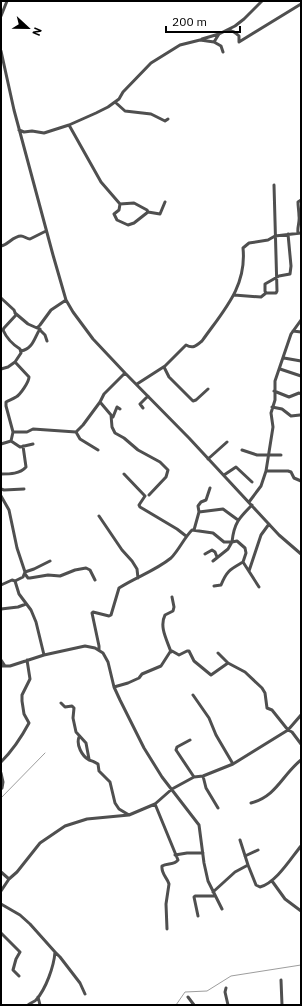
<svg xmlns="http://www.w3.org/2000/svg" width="302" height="1006" font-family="'IBM Plex Sans',sans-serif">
  <rect width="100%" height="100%" fill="#fff"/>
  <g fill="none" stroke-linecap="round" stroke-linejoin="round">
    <path stroke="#9d9d9d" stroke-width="1" d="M 1,798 L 45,753
      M 176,1005 L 185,992 L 207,991 L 231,976 L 301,965"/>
    <path stroke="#4f4f4f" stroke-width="3" d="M 1,16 L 7,1
      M 227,30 C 233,31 235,32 239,36 L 239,42 L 301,4
      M 202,39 L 219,34
      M 214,42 L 221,46 L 223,52
      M 1,51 L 14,110 L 53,255 L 66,300 L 73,312 L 93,339 L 125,373 L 189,438 L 279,535 L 301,554
      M 115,102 L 125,111 L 151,114 L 165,121 L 168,119
      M 69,125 L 101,182 L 120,204 L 119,210 L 114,214 L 117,220 L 128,225 L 134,223 L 148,212 L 160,214 L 165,202
      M 19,130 L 24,132 L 32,131 L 44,133 L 69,125 L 96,113 L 108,107 L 119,99 L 123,92 L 151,63 L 180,45 L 200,40 L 214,42 L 219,34 L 235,26 L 244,19 L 262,1
      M 120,204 L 134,203 L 147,210 L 148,212
      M 298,233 C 297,227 300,222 299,216 C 299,211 298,207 298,202 L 301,200
      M 1,246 C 8,245 13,236 21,236 C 24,236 27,239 30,239 L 46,231
      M 266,293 L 265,291 L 265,284 L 279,276 L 290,274 L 291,266 L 288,234
      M 234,295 L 261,297 L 266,293 L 276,293 L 277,291 L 274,185
      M 1,298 L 14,310 L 16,315 L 4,328 L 3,330 C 7,339 12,344 20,349 L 21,353 L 15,362 L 29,377 C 29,382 20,395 16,397 C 13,399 10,400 6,402 L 6,406 L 13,432
      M 15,313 L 28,324 L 37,328 L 40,325 L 51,310 L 66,300
      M 39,329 L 45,335 L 47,341
      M 293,331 L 301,332
      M 21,351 C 33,349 34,338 40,329
      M 284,358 L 301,361
      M 164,367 L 169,377 L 193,401 L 196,400 L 208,389
      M 1,369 L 8,367 L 15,362
      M 280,369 L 301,376
      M 137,384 L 165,366 L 186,345 C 193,349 196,346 202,341 C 223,311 247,287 243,248 L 249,243 L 268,240 L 275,236 L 301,233
      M 274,391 L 289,397 L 299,393 L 301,394
      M 100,402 L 111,415 L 112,427 L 115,433 L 124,438 L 138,450 L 160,462 L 168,470 L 166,477 L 149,495
      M 272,407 L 282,409 L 291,416 L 300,415
      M 143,408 L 140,404 L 148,396
      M 112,416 L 113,417 L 117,407 L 120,409
      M 76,432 L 80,439 L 98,450
      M 11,441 L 20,447 L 33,444
      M 1,444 L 11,441 L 13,432 L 27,432 L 33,429 L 76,432 L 83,425 L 100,402 L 104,394 L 125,373
      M 242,450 L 257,455 L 281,455
      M 208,459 L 227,442
      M 266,471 L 288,471 L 291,472 L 294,478 L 301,481
      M 1,474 C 10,474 20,474 26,467 L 23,446
      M 124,474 L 145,496 L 139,505 L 140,507 L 177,529 L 186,536
      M 224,475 L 236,467 L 252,482
      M 1,489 L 4,490 L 24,489
      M 1,496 L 9,510 L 17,548 L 25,572 L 23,577 L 15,581 L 19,594 L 31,610 L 36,622 L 44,655
      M 249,502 L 261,486 L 266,471 L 273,427 L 271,413 L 275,400 L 275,381 L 291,334 L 301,320
      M 199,512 L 223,509 L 238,520
      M 99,516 L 122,550 L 132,561 L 137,569 L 138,578
      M 194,530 L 199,512 L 198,506 L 201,502 L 206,500 L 210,488
      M 205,554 L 212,550 L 215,552 L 217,557
      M 213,561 L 228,549 L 232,542 L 237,541 L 245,548 L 246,553 L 243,562 L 259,587
      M 249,571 L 261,535 L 269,524
      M 25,572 L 34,569 L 50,561
      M 25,574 L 28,578 L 30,578 L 48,575 L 60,576 L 75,570 L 86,568 L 90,570 L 95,580
      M 1,585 L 12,580 L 15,581
      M 214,586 L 221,585 C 227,570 231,569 243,562
      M 1,609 L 18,607 L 26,604
      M 99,650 L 99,646 L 92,613 L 93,612 L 109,616 L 111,615 L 119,588 C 136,577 155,571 171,558 C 179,550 184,538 192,530 L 213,533 L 224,542 L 232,542 C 234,523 239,518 252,505
      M 171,652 C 167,640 159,627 165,615 L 173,611 L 174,607 L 172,597
      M 218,653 L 228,663
      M 1,660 L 5,666
      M 1,666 L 10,666 L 44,655 L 85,646 L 95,648 L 103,653 L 108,662 L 114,687 L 120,700 L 144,748 L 162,777 L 199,825 L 204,863 L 208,881 L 222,909
      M 114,687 L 128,683 L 139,678 L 142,674 L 161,666 L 170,652 L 172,651 L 179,655 L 187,651 L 189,651 L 194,661 L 211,675 L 228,663 L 245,672 L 262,688 L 265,693 L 267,708 L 272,710 L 288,730 L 301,715
      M 193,695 L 209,718 L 216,735 L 233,764
      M 61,703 L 65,707 L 72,706 L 74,708 L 73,718 L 76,732 L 86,743 L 89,759
      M 79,737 C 76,745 82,756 89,760 C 93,761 95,762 98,764 L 99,771 L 110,782 L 115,803 L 119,809 L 129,815
      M 190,740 L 177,747 L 176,750 L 194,777
      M 1,762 C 13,750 21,738 29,723 L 24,714 L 22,701 L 22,695 L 30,679 L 27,660
      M 1,773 L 3,782 L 2,788 L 1,789
      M 203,776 L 206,788 L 218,808
      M 251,803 C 277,796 282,775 301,760
      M 155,804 L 178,860 C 175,865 167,863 162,866 C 161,874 167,877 169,884 L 166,904 L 167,929
      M 240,840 L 248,865
      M 175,855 L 187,853 L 203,853
      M 245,856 L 258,850
      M 1,872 L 9,879
      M 272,881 L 285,899 L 301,911
      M 1,891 L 9,879 L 17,872 L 40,843 L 65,826 L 87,819 L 129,815 L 155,804 L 172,789 L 194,777 L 203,776 L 233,764 L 288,730 L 292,732 L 301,744
      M 213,892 L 235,872 L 248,865 L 256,885 L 260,887 C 276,883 291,858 301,846
      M 1,904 L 20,915 L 30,924 L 55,952 C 54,966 46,989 36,1000 C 34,1002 30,1003 28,1005
      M 198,916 L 194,897 L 195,896 L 215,896
      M 1,933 L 20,952 L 16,959 L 13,970 L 19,976
      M 55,952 L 60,957 L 80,983 L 85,994
      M 281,980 L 282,1005
      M 226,988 L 225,992 L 228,1005
      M 38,997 L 40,1005
      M 188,997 L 194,1005"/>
  </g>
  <rect width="302" height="1006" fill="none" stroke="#000000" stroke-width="4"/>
  <g transform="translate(28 28) rotate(112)" stroke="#ffffff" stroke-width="3" paint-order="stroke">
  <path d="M0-3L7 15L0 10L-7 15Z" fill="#000000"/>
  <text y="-6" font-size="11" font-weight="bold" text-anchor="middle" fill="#000000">N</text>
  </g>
  <path d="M166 26v6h74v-6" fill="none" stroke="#000000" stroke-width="2"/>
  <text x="172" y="26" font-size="12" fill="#000000" stroke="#ffffff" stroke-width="3" paint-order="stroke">200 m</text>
</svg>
